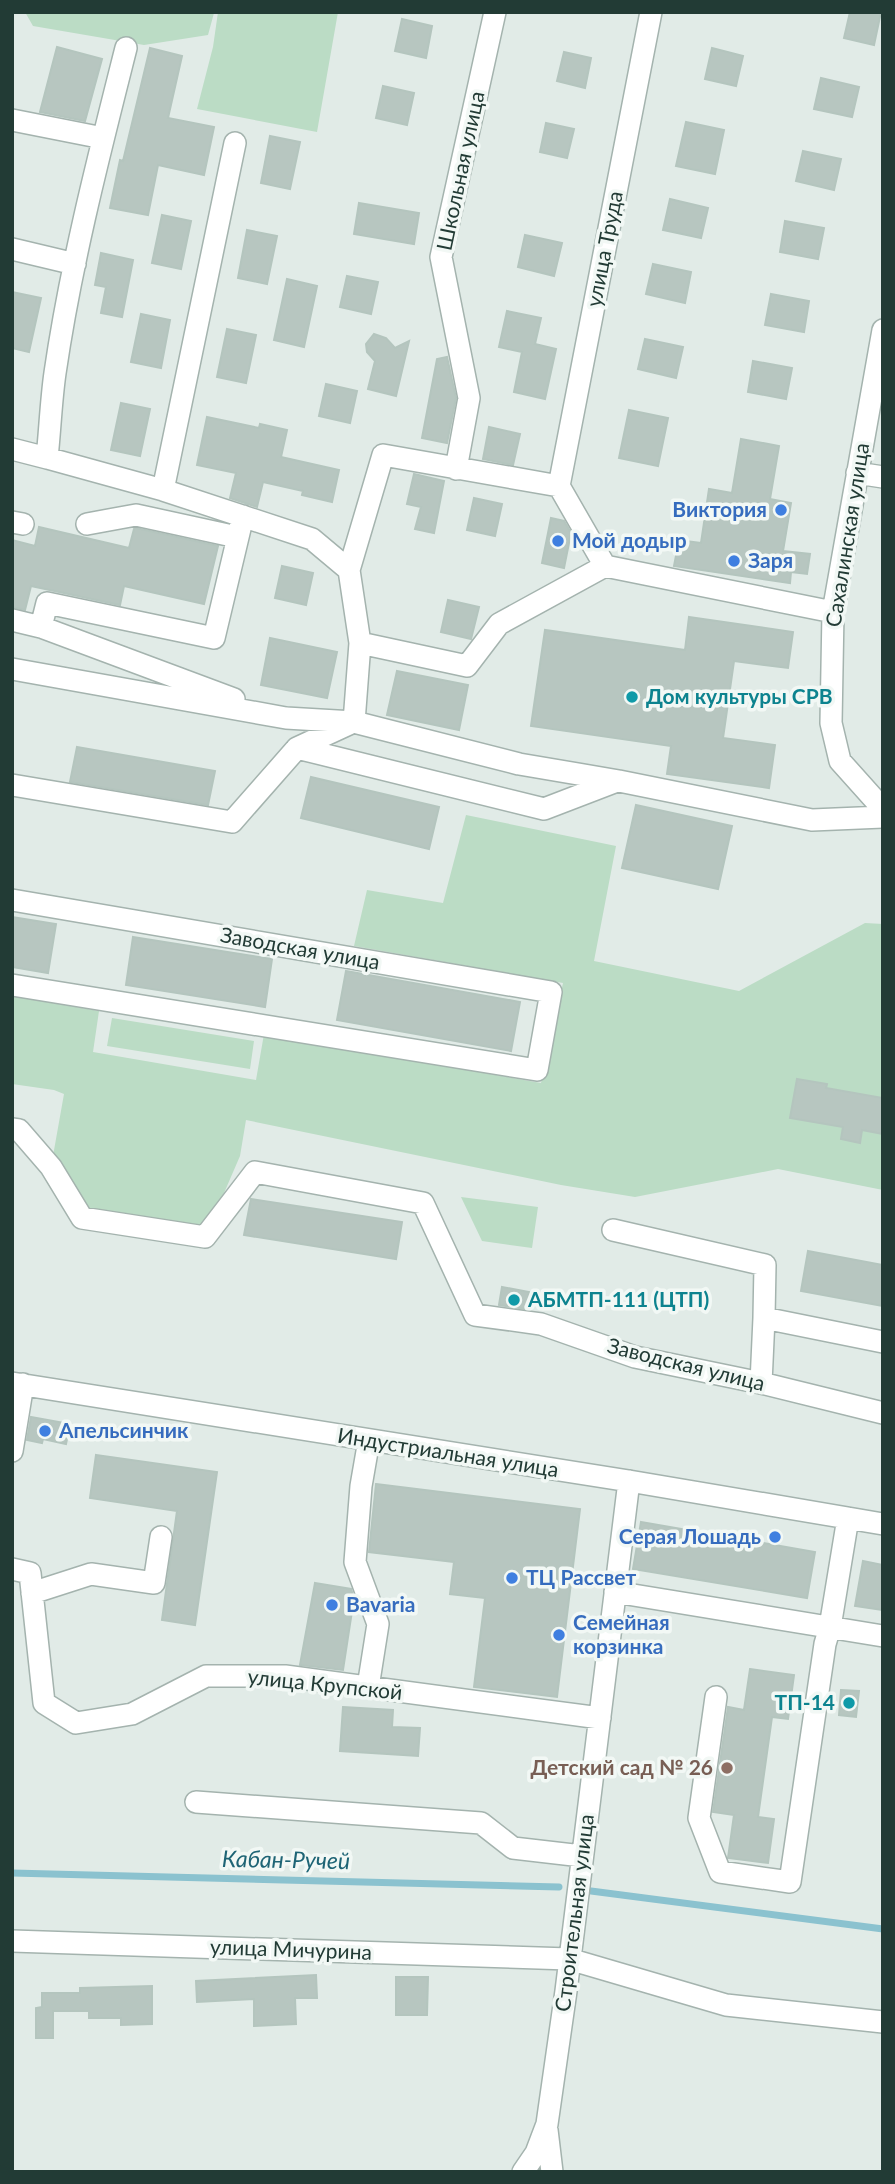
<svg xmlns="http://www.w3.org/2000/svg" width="895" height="2184" font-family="Lato,sans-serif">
  <rect width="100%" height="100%" fill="#e1ebe7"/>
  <path fill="#bbdcc5" d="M 25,12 L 211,12 L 214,13 L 208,35 L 144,45 L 33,26 Z
    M 218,12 L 338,12 L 317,132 L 197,109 L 213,47 Z
    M 466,815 L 616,846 L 594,961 L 739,991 L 865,923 L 883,924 L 883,1190 L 778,1169 L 635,1197 L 561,1185 L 246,1120 L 240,1156 L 205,1237 L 82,1218 L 51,1167 L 64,1094 L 54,1090 L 12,1084 L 12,996 L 99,1011 L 93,1052 L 256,1080 L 264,1034 L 541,1083 L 563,983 L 354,946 L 367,890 L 443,903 Z
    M 112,1018 L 254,1041 L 250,1069 L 107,1046 Z
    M 461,1197 L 538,1207 L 532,1248 L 482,1241 Z"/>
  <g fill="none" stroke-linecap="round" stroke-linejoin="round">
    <path stroke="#8bc2cf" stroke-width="7" d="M 12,1873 L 559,1887
      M 591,1891 L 883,1929"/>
  </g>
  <path fill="#b7c6c0" stroke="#b4c5be" stroke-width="2" d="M 850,12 L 881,12 L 874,45 L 844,38 Z
    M 402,19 L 432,26 L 426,58 L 395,51 Z
    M 57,47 L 102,59 L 85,121 L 40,112 Z
    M 150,48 L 182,56 L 168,118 L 214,127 L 204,175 L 158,165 L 148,215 L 110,208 L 120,160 L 123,161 Z
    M 712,48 L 743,56 L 736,86 L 705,79 Z
    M 564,52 L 591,58 L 585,88 L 557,81 Z
    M 821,78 L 859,87 L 852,117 L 814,109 Z
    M 383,86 L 414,93 L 407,125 L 376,118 Z
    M 686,122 L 724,130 L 715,174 L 676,166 Z
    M 546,123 L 574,129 L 567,158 L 540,152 Z
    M 270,136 L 300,142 L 290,189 L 261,183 Z
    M 803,151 L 841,159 L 834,190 L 796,181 Z
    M 670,199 L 708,208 L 701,238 L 663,230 Z
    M 359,203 L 419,213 L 414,244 L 354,234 Z
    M 162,215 L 191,221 L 181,269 L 152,263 Z
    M 785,221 L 824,228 L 818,259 L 780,252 Z
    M 247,230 L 277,236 L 267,284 L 238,278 Z
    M 525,235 L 562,243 L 554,276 L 518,267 Z
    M 101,253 L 133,260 L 122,317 L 101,313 L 106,287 L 95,285 Z
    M 653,264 L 691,272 L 685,303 L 646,294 Z
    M 347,276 L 378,282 L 371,314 L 340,307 Z
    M 287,279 L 317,286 L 304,347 L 274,340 Z
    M 12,292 L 41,298 L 29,352 L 12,348 Z
    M 771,294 L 809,301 L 804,332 L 765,325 Z
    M 507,311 L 541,318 L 535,344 L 556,349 L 545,399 L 514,392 L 522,352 L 499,347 Z
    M 141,314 L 170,320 L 161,368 L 131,362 Z
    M 227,329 L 256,335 L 246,383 L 217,377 Z
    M 374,334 L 386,338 L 395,348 L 409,341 L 396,396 L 368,389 L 375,361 L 367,352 L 366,344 Z
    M 645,339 L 683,347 L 676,378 L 638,369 Z
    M 447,357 L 456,398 L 447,443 L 422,438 L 437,359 Z
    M 753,361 L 792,368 L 786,399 L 748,392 Z
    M 326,384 L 357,391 L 350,423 L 319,416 Z
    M 121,403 L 150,409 L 140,456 L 111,450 Z
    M 629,410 L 668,418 L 658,466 L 619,458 Z
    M 207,417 L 259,428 L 260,424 L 287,430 L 281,457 L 339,470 L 332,502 L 302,495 L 303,491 L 263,482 L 257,507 L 230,498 L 236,473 L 197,465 Z
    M 489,427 L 520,434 L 513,465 L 483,459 Z
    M 741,439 L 779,446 L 770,499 L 791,503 L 783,551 L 810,554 L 807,574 L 791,572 L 790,583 L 674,566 L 679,540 L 701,543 L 709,489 L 732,493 Z
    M 414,474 L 444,481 L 434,533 L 415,529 L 421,507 L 407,504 Z
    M 474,498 L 502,504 L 495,536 L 467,530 Z
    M 551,518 L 564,521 L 571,533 L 564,568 L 542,563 Z
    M 39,527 L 129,548 L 134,529 L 136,528 L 218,546 L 204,604 L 124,586 L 120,605 L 31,586 L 25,610 L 12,607 L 12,540 L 35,546 Z
    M 282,566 L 313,573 L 306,605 L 275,598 Z
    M 448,600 L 479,607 L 471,639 L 441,632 Z
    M 689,617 L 793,632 L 788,668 L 734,661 L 723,738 L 775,745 L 769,788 L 667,774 L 671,746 L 531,726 L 545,630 L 685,650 Z
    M 270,638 L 337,652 L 327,698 L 261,685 Z
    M 397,671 L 468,685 L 459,730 L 387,715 Z
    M 77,747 L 215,771 L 208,805 L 70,782 Z
    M 311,777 L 439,807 L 429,849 L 301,818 Z
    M 636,805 L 732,826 L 718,889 L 622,868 Z
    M 12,917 L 56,924 L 48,973 L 12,967 Z
    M 133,937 L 272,959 L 265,1007 L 126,985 Z
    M 346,971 L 520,1002 L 511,1051 L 337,1020 Z
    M 797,1079 L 827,1084 L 826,1088 L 883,1098 L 883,1134 L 862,1130 L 860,1143 L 841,1139 L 843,1127 L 790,1118 Z
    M 251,1199 L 402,1222 L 396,1259 L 244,1235 Z
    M 808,1251 L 883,1265 L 883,1306 L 801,1291 Z
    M 502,1287 L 529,1292 L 526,1309 L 499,1305 Z
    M 31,1417 L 70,1424 L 66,1444 L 43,1439 L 42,1443 L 27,1440 Z
    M 96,1455 L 217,1472 L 195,1625 L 162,1620 L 177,1511 L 90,1498 Z
    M 376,1484 L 580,1509 L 557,1697 L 474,1687 L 485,1598 L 450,1594 L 454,1562 L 369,1552 Z
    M 641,1522 L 815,1552 L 807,1598 L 633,1569 Z
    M 863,1561 L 883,1565 L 883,1610 L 855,1606 Z
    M 315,1583 L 351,1589 L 354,1598 L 343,1670 L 300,1665 Z
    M 750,1669 L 794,1675 L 788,1719 L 772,1717 L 758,1817 L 774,1819 L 768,1863 L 728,1858 L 734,1815 L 713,1812 L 728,1707 L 744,1710 Z
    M 841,1690 L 859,1691 L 856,1717 L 839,1715 Z
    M 343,1707 L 393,1710 L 392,1727 L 420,1728 L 418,1756 L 340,1751 Z
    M 316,1975 L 317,1998 L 295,1998 L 296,2024 L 254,2026 L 254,1999 L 197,2002 L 196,1981 Z
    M 396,1977 L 428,1977 L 427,2015 L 396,2015 Z
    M 152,1986 L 152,2024 L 121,2025 L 121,2018 L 89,2018 L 89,2011 L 53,2011 L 53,2038 L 36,2038 L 36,2008 L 42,2007 L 42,1993 L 80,1993 L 80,1988 Z"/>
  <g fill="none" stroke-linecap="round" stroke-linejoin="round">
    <defs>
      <path id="minor" d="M 126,48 C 99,155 71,263 55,373 C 51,401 50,430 47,458 L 163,490 L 312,539 L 349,570 L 360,643 L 354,722
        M 12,120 L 103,138
        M 12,249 L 75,264
        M 883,330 L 833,612 L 831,723 L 840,761 L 883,809
        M 12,449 L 47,458
        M 456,469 L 469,398 L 441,257 L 495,12
        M 857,473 L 883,477
        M 559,486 L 651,12
        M 559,486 L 605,566
        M 163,490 L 235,143
        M 12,522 L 23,524
        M 87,524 L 136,515 L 237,537
        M 349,570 L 383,455 L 559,486
        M 12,620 L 41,627 L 234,699
        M 41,627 L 47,603 L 214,638 L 243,516
        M 360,643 L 467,666 L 499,624 L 605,566 L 833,612
        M 12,669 L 286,718 L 354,722 L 519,764 L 619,781 L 812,820 L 883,817
        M 297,748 L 544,809 L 617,781
        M 12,785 L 232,822 L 297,748 L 349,724
        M 12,900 L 551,992 L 537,1070 L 12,985
        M 12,1129 L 19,1130 L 51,1167 L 82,1218 L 205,1237 L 255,1172 L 423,1203 L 475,1315 L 541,1324 L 635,1357 L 761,1383 L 883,1413
        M 613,1230 L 765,1265 L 764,1318
        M 12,1383 L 629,1481 L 883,1524
        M 761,1383 L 764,1318 L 883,1342
        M 12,1451 L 23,1384
        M 12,1569 L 30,1573 L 44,1703 L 76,1723 L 132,1714 L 206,1676 L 285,1676 L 600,1718
        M 615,1592 L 883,1636
        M 32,1593 L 91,1574 L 154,1583 L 161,1537
        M 368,1687 L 378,1624 L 355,1562 L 361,1486 L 369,1440
        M 716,1697 L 699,1818 L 720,1872 L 790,1882 L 825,1644 L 830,1627 L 848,1518
        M 196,1802 L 481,1823 L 513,1848 L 582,1856
        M 12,1941 L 569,1959 L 726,2005 L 883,2022
        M 547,2130 L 552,2172
        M 523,2172 L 536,2153 L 547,2124 L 566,1991 L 629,1481"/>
    </defs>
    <use href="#minor" stroke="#a4b3ae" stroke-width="24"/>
    <use href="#minor" stroke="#fff" stroke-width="21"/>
  </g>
  <g fill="#3f7fe0" stroke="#f2f8f5" stroke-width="2.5">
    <circle cx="781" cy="510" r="7"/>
    <circle cx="558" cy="541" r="7"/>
    <circle cx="734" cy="561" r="7"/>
    <circle cx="45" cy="1431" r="7"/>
    <circle cx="775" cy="1537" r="7"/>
    <circle cx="512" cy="1578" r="7"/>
    <circle cx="332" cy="1605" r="7"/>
    <circle cx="559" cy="1635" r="7"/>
  </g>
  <g fill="#0f9aa8" stroke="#f2f8f5" stroke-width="2.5">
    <circle cx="632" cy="697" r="7"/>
    <circle cx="514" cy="1300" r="7"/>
    <circle cx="849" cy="1703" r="7"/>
  </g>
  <circle fill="#8d6e63" stroke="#f2f8f5" stroke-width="2.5" cx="727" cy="1768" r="7"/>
  <g text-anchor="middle" stroke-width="7" stroke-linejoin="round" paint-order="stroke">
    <g font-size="21" fill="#223b35" stroke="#f2f8f5">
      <text transform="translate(461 171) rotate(-78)" y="7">Школьная улица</text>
      <text transform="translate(605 249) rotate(-79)" y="7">улица Труда</text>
      <text transform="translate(848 535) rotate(-81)" y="7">Сахалинская улица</text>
      <text transform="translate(300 949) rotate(10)" y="7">Заводская улица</text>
      <text transform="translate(686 1365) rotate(14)" y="7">Заводская улица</text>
      <text transform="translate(448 1453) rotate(9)" y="7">Индустриальная улица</text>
      <text transform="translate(325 1685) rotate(6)" y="7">улица Крупской</text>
      <text transform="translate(575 1913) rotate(-83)" y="7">Строительная улица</text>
      <text transform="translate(291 1950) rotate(2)" y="7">улица Мичурина</text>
    </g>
    <g font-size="21" font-weight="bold" fill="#366cbe" stroke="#f2f8f5" text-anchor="start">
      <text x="767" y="517" text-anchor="end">Виктория</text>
      <text x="572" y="548">Мой додыр</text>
      <text x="748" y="568">Заря</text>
      <text x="59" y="1438">Апельсинчик</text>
      <text x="761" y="1544" text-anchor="end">Серая Лошадь</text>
      <text x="526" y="1585">ТЦ Рассвет</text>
      <text x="346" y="1612">Bavaria</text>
      <text x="573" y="1630">Семейная<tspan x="573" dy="24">корзинка</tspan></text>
    </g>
    <g font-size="21" font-weight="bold" fill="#0d838f" stroke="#f2f8f5" text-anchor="start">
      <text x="646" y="704">Дом культуры СРВ</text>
      <text x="528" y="1307">АБМТП-111 (ЦТП)</text>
      <text x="835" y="1710" text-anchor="end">ТП-14</text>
    </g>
    <g font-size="21" font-weight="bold" fill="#785e54" stroke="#f2f8f5" text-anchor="end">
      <text x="713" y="1775">Детский сад № 26</text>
    </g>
    <g font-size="23" font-style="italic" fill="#1e6475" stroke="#f2f8f5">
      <text transform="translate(286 1860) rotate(1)" y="8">Кабан-Ручей</text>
    </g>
  </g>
  <rect width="895" height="2184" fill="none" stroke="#223b35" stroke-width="28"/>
</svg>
